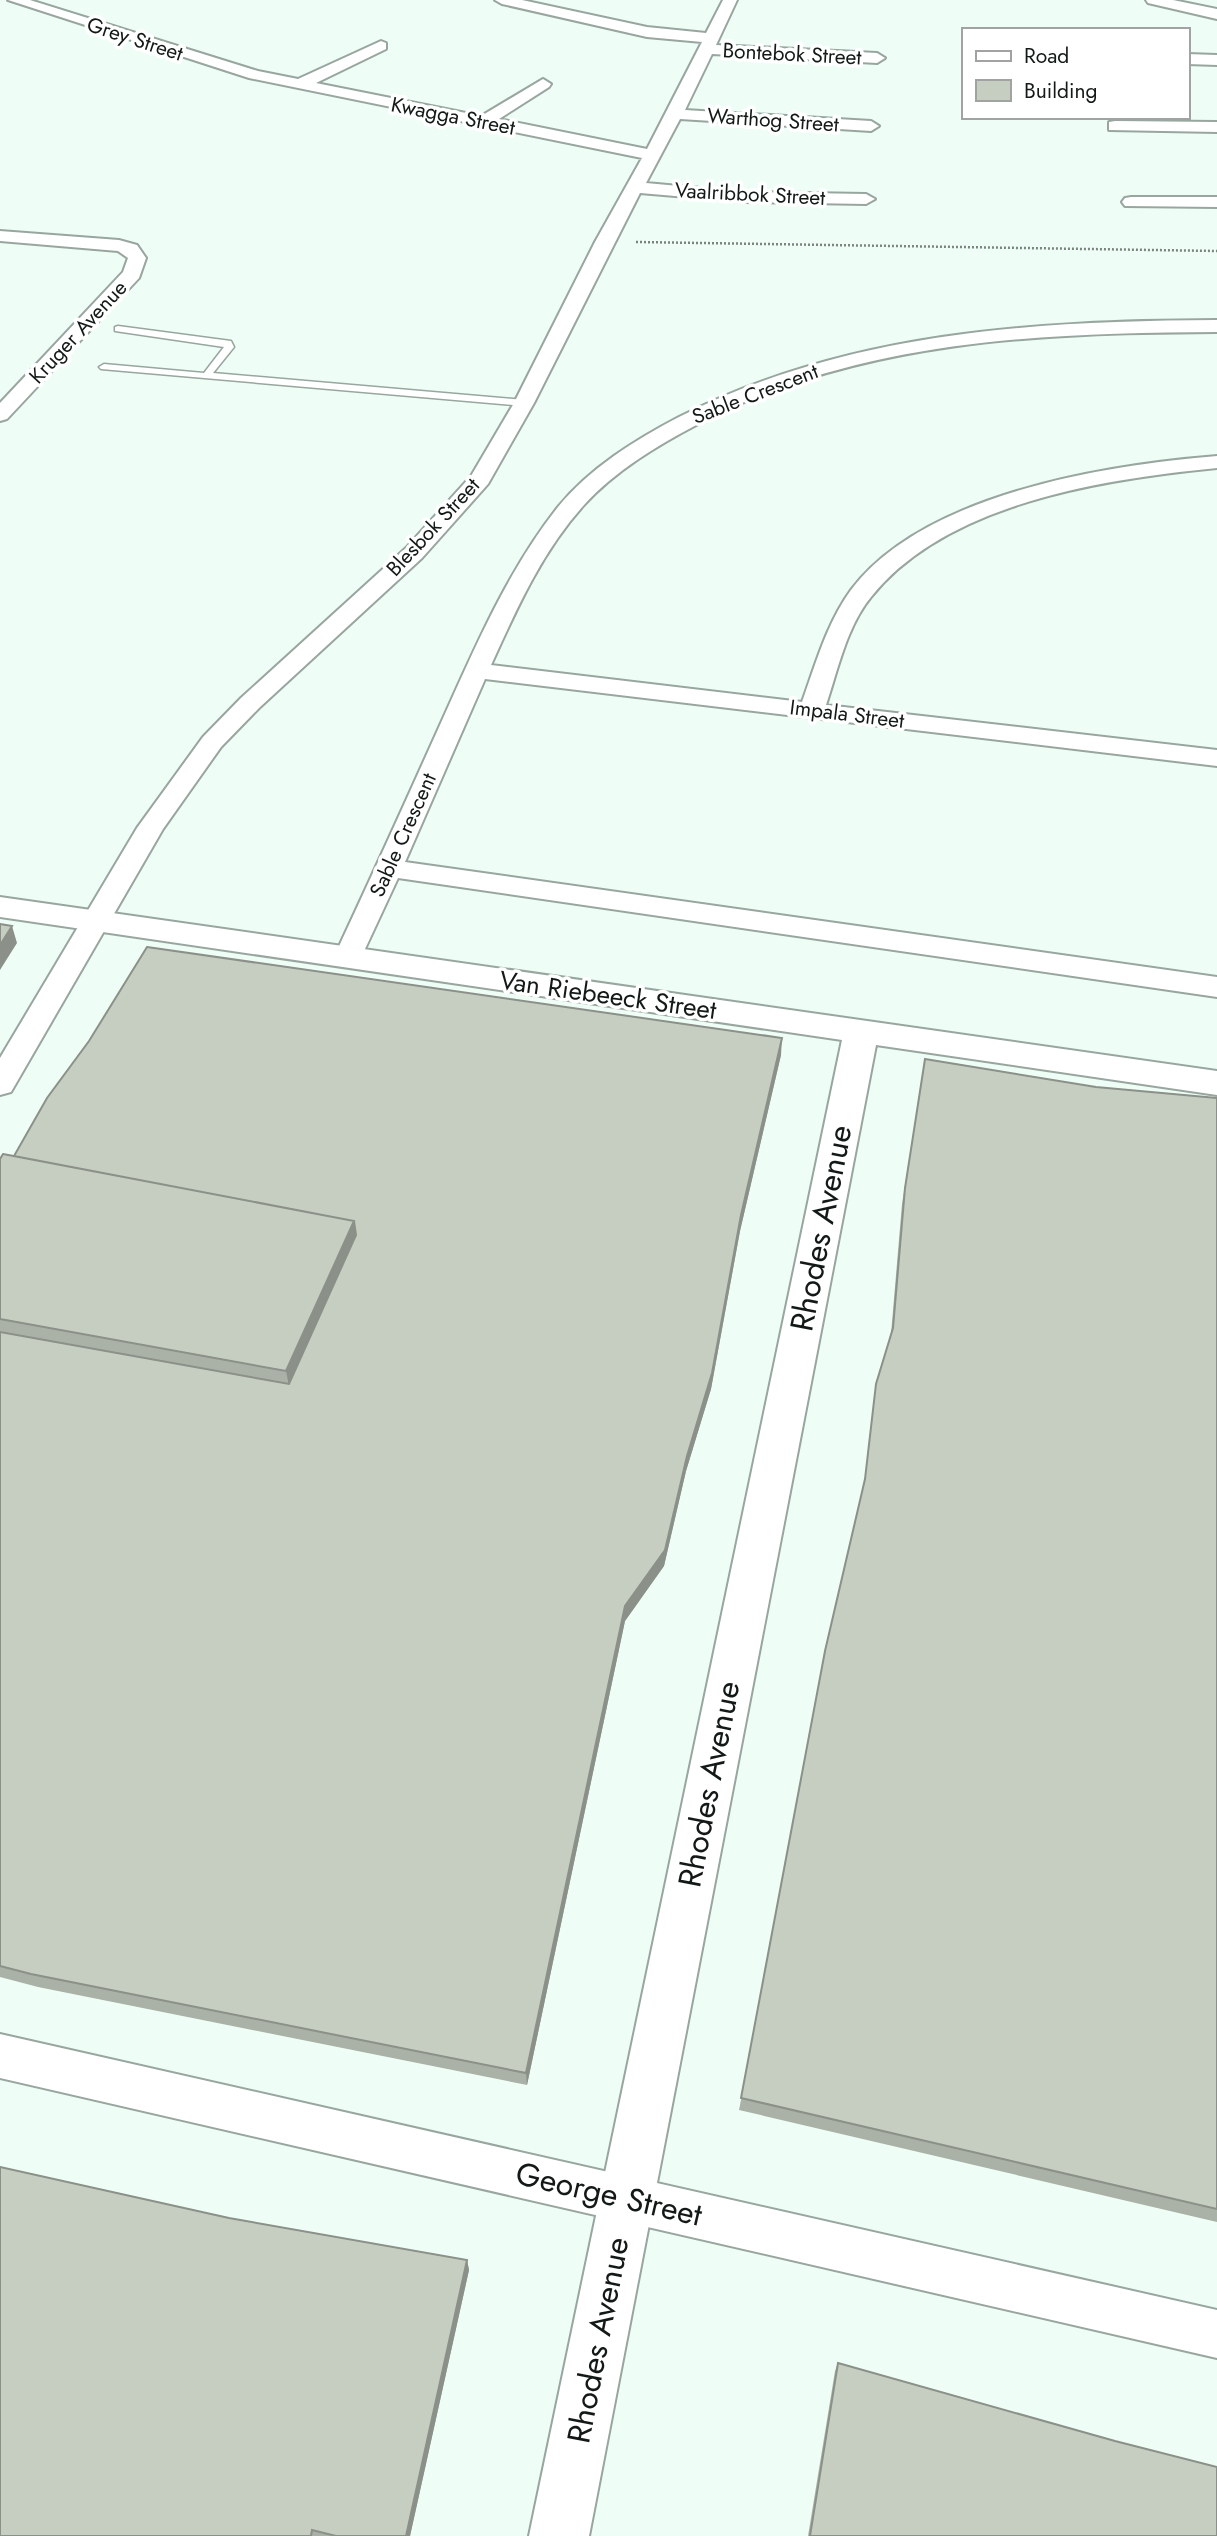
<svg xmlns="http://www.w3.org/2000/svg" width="1217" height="2536" font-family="Jost,sans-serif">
  <rect width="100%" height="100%" fill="#eefef6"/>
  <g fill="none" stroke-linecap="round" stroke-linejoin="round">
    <defs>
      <path id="service" d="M 118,326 L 231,341 L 234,347 L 213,373 L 524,400 L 529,403 L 524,406 L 101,369 L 99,367 L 104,364 L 204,373 L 224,347 L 115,331 L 115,327 Z"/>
      <path id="minor" d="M 8,0 L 30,0 L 258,71 L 298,79 L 381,41 L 386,43 L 386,49 L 316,83 L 481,116 L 543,79 L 551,84 L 549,87 L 499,119 L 647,149 L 702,42 L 647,37 L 502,4 L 495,0 L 522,0 L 647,27 L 706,33 L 723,0 L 737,0 L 716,45 L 877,53 L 885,58 L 877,63 L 712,54 L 685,110 L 871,121 L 879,126 L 871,131 L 680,119 L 646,183 L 745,192 L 866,194 L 875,199 L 866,204 L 745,202 L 640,193 L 534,403 L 488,484 L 422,558 L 259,708 L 221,747 L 163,829 L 11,1092 L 0,1095 L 0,1058 L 137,828 L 203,737 L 241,698 L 406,548 L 471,476 L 514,403 L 595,242 L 642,158 L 249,78 Z
        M 1146,0 L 1173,0 L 1217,9 L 1217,19 L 1148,3 Z
        M 1187,54 L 1217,55 L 1217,65 L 1187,64 Z
        M 1115,121 L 1217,122 L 1217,132 L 1109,130 L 1109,122 Z
        M 1131,197 L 1217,197 L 1217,207 L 1125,206 L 1122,202 L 1125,198 Z
        M 0,231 L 119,240 L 137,245 L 146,258 L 139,278 L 7,419 L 0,421 L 0,403 L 123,272 L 128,258 L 118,251 L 0,241 Z
        M 1217,320 L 1217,332 C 1040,333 860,340 700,423 C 658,445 616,470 584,505 C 542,551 516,610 491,665 L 802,702 C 816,663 827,623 851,590 C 923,494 1105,465 1217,456 L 1217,468 C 1104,479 946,503 871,597 C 847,626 838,669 826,705 L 1217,750 L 1217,766 L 485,679 L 405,862 L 1217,977 L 1217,997 L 398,878 L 358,964 L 348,966 L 338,964 L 334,957 C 370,880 405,803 440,725 C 474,650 506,573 558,507 C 590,468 635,440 679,417 C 847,332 1032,321 1217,320 Z
        M 0,2034 L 1217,2310 L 1217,2358 L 0,2078 Z"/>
      <path id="tertiary" d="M 0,897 L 1217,1071 L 1217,1095 L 876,1045 L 589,2536 L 529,2536 L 842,1040 L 0,917 Z"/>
    </defs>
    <use href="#service" stroke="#98a69f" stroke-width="3"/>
    <use href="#minor" stroke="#98a69f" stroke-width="4"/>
    <use href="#tertiary" stroke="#98a69f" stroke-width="4"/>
    <path stroke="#7a847f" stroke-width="2.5" stroke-dasharray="2 2" stroke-linecap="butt" d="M 636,242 L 1217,251"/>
    <use href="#service" fill="#fff" fill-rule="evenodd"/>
    <use href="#minor" fill="#fff" fill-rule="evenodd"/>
    <use href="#tertiary" fill="#fff" fill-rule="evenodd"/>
  </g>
  <path fill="#aab1a7" d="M 781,1055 L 740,1231 L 711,1389 L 686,1471 L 664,1566 L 625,1621 L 527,2085 L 38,1987 L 0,1977 L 0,1159 L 14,1156 Z
    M 925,1059 L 1096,1087 L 1217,1098 L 1217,2222 L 739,2110 L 864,1486 L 876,1384 L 891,1334 L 902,1204 Z
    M 229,2218 L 467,2260 L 469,2270 L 410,2536 L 0,2536 Z
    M 838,2363 L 1115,2441 L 1217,2536 L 808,2536 L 835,2371 Z"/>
  <path fill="#8b9088" d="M 12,926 L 17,943 L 0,970 L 0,945 Z
    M 782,1038 L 781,1055 L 740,1231 L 711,1389 L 686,1471 L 664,1566 L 625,1621 L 527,2085 L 526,2073 L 625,1606 L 741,1215 Z
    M 354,1221 L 358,1251 L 292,1400 L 286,1371 Z
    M 467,2260 L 469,2270 L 410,2536 L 406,2536 Z"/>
  <path fill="#c6cec2" stroke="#8b9088" stroke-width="2" d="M 0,924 L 12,926 L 0,945 Z
    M 147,947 L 782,1038 L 741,1215 L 712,1373 L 687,1456 L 665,1550 L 625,1606 L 526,2073 L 31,1974 L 0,1966 L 0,1332 L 289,1384 L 356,1235 L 354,1221 L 14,1156 L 47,1098 L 89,1041 Z
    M 925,1059 L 1096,1087 L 1217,1098 L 1217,2209 L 741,2098 L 825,1651 L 865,1479 L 876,1384 L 893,1328 L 905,1188 Z
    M 3,1154 L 354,1221 L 286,1371 L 0,1319 L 0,1159 Z
    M 0,2167 L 229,2218 L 467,2260 L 406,2536 L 336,2536 L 312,2530 L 311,2536 L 0,2536 Z
    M 838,2363 L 1115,2441 L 1217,2467 L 1217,2536 L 810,2536 Z"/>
  <g text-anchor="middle" stroke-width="7" stroke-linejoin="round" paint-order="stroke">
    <g font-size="21" fill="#131916" stroke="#fff">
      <text transform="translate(135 39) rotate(18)" y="7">Grey Street</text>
      <text transform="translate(792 54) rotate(3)" y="7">Bontebok Street</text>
      <text transform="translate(453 116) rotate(11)" y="7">Kwagga Street</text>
      <text transform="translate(773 120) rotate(4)" y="7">Warthog Street</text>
      <text transform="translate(750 194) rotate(3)" y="7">Vaalribbok Street</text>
      <text transform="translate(78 332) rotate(-47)" y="7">Kruger Avenue</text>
      <text transform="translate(755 394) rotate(-21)" y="7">Sable Crescent</text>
      <text transform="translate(433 527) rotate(-47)" y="7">Blesbok Street</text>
      <text transform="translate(847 714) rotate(7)" y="7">Impala Street</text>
      <text transform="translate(403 835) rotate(-66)" y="7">Sable Crescent</text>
    </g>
    <g font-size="26" fill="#131916" stroke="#fff">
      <text transform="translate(608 995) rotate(8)" y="9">Van Riebeeck Street</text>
    </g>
    <g font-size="32" fill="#131916" stroke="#fff">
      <text transform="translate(821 1228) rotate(-79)" y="11">Rhodes Avenue</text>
      <text transform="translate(709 1784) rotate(-79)" y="11">Rhodes Avenue</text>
      <text transform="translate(609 2194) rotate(13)" y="11">George Street</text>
      <text transform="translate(598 2340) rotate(-79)" y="11">Rhodes Avenue</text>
    </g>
  </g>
  <rect x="962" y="28" width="228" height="91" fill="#ffffff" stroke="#a1a3a2" stroke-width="2"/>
  <rect x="976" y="51" width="35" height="10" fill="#ffffff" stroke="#a1a3a2" stroke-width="2"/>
  <text x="1024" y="63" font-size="21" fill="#131916">Road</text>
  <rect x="976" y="80" width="35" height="21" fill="#c6cec2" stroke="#a1a3a2" stroke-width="2"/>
  <text x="1024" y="98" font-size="21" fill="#131916">Building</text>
</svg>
